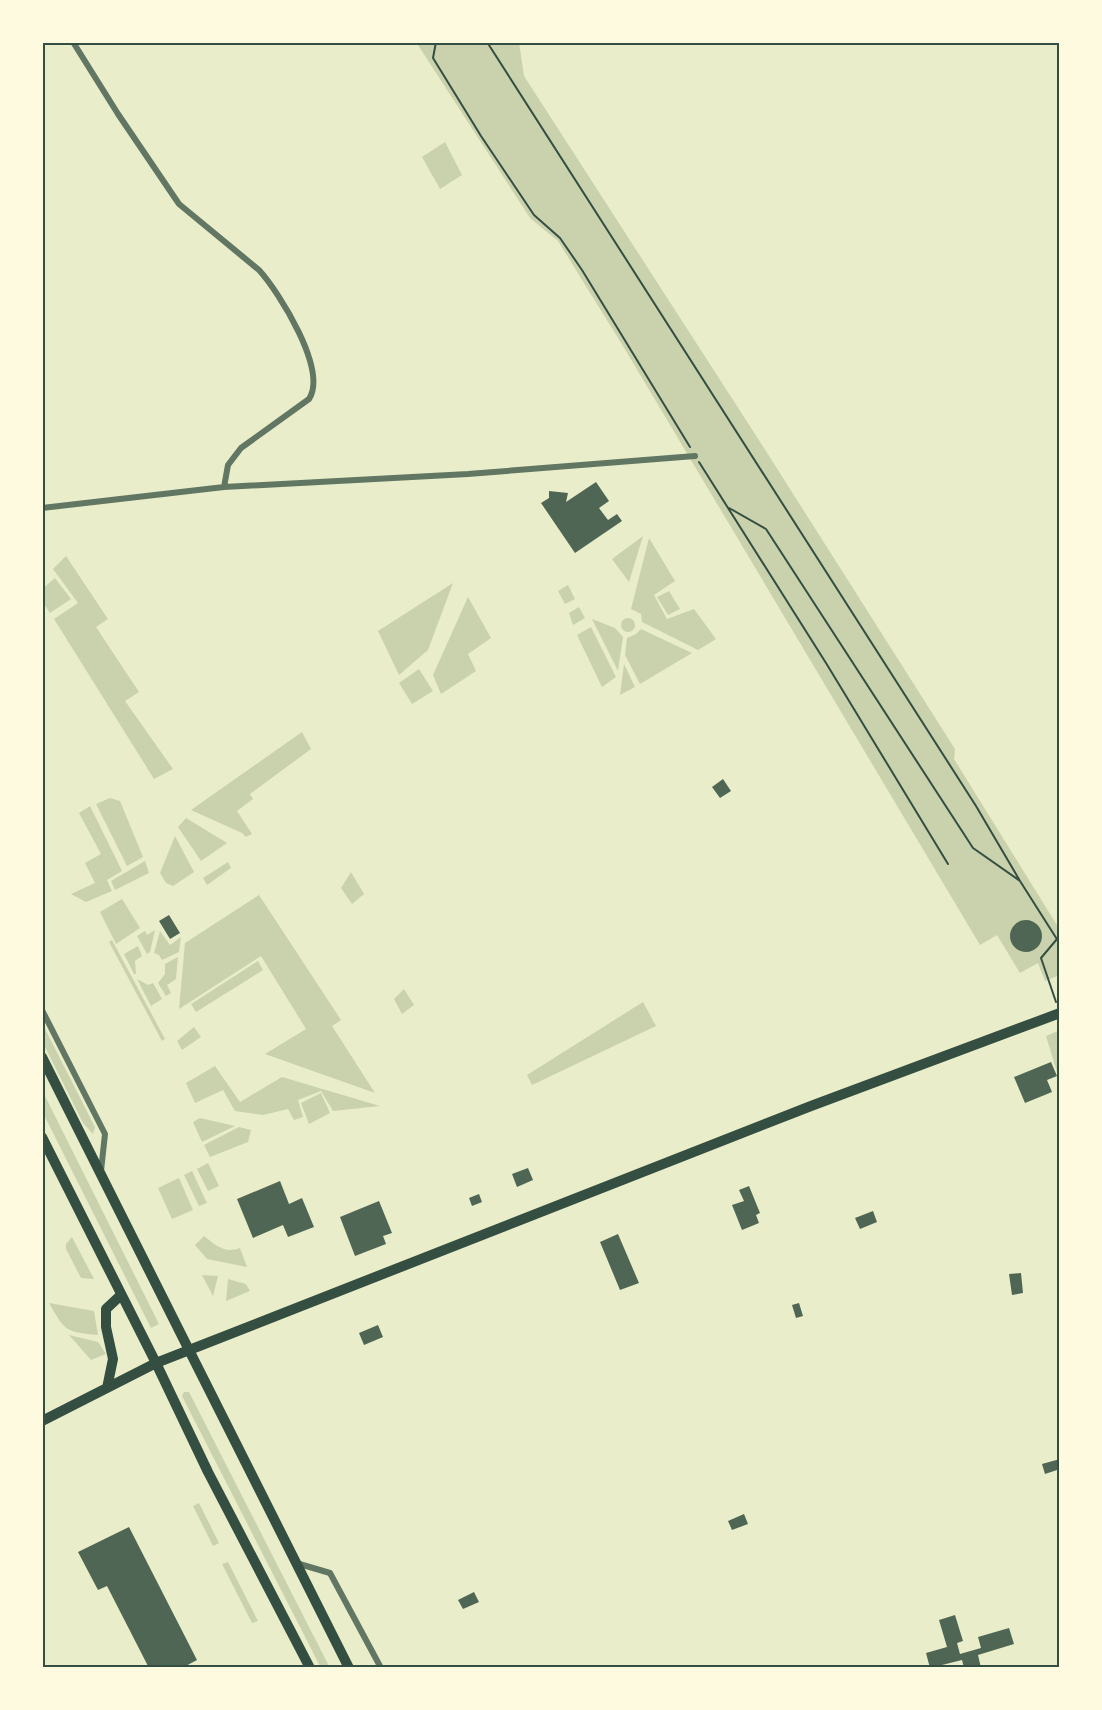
<svg xmlns="http://www.w3.org/2000/svg" width="1102" height="1710" font-family="'Fira Sans',sans-serif">
  <rect width="100%" height="100%" fill="#e9edc9"/>
  <path fill="#cad2ad" d="M 416,42 L 519,42 L 524,76 L 764,448 L 955,749 L 954,759 L 1060,930 L 1060,975 L 1045,981 L 1038,963 L 1020,973 L 997,935 L 980,945 L 623,346 L 558,241 L 530,218 Z
    M 445,142 L 462,175 L 440,189 L 422,157 Z
    M 643,536 L 629,582 L 612,559 Z
    M 649,538 L 675,581 L 654,595 L 667,619 L 694,609 L 716,639 L 698,650 L 642,622 L 641,614 L 631,609 Z
    M 66,556 L 108,619 L 96,627 L 139,692 L 125,701 L 173,769 L 154,779 L 54,619 L 78,603 L 53,569 Z
    M 55,578 L 71,599 L 50,613 L 42,601 L 42,589 Z
    M 453,583 L 428,650 L 399,675 L 378,631 Z
    M 568,585 L 575,599 L 565,604 L 558,591 Z
    M 669,591 L 680,609 L 668,615 L 657,597 Z
    M 468,597 L 491,638 L 468,654 L 476,671 L 441,694 L 433,675 Z
    M 579,607 L 585,618 L 573,625 L 569,613 Z
    M621 625a7 7 0 1 1 14 0a7 7 0 1 1-14 0Z
    M 592,619 L 615,628 L 623,637 L 618,671 Z
    M 591,627 L 616,677 L 602,687 L 577,635 Z
    M 641,629 L 692,653 L 640,684 L 625,655 L 627,638 L 636,634 Z
    M 624,664 L 635,687 L 620,695 Z
    M 419,669 L 433,691 L 412,704 L 399,683 Z
    M 302,732 L 311,749 L 250,794 L 253,799 L 237,811 L 252,834 L 246,837 L 242,833 L 191,810 Z
    M 110,798 L 120,801 L 143,857 L 127,866 L 96,804 Z
    M 90,806 L 122,871 L 107,880 L 112,891 L 86,902 L 71,894 L 95,883 L 85,863 L 101,854 L 79,813 Z
    M 186,818 L 227,843 L 201,861 L 178,827 Z
    M 175,836 L 194,872 L 173,886 L 166,883 L 160,873 Z
    M 145,861 L 149,873 L 115,890 L 111,881 Z
    M 228,862 L 231,868 L 207,885 L 203,878 Z
    M 351,872 L 364,894 L 352,904 L 341,888 Z
    M 259,895 L 341,1020 L 332,1026 L 375,1093 L 265,1054 L 306,1029 L 261,956 L 179,1009 L 185,943 Z
    M 122,899 L 140,928 L 116,944 L 100,912 Z
    M 155,930 L 150,952 L 147,954 L 137,936 L 145,931 L 147,935 Z
    M 160,931 L 170,945 L 181,937 L 179,952 L 162,960 L 159,955 L 154,953 Z
    M 112,940 L 165,1039 L 162,1041 L 109,942 Z
    M 138,946 L 142,956 L 135,961 L 136,974 L 134,974 L 124,954 Z
    M 178,957 L 176,979 L 167,985 L 171,993 L 166,996 L 158,983 L 165,974 L 165,964 Z
    M 258,961 L 263,970 L 196,1012 L 191,1004 Z
    M 137,979 L 148,985 L 153,983 L 162,999 L 151,1006 Z
    M 404,989 L 414,1005 L 402,1014 L 394,999 Z
    M 643,1002 L 656,1026 L 532,1085 L 527,1075 Z
    M 42,1023 L 95,1127 L 93,1134 L 83,1123 L 42,1041 Z
    M 194,1027 L 201,1037 L 182,1050 L 177,1041 Z
    M 1060,1030 L 1060,1082 L 1046,1036 Z
    M 215,1066 L 240,1102 L 282,1077 L 380,1106 L 333,1111 L 321,1091 L 298,1100 L 303,1117 L 294,1120 L 288,1109 L 263,1115 L 235,1111 L 223,1090 L 195,1103 L 186,1083 Z
    M 42,1090 L 159,1324 L 151,1328 L 42,1111 Z
    M 321,1093 L 330,1113 L 309,1124 L 301,1103 Z
    M 200,1118 L 235,1126 L 202,1142 L 193,1122 Z
    M 239,1127 L 251,1130 L 248,1142 L 210,1157 L 204,1145 Z
    M 208,1163 L 219,1186 L 208,1191 L 197,1169 Z
    M 192,1171 L 207,1203 L 199,1206 L 184,1175 Z
    M 179,1178 L 193,1210 L 172,1219 L 158,1188 Z
    M 204,1236 C 215,1245 225,1254 240,1248 L 247,1267 L 207,1259 L 195,1245 Z
    M 72,1237 L 94,1279 L 81,1278 L 66,1249 L 66,1244 Z
    M 202,1275 L 218,1276 L 213,1296 Z
    M 228,1279 L 246,1284 L 250,1291 L 226,1301 Z
    M 49,1303 L 94,1311 L 98,1335 C 65,1332 65,1331 49,1303 Z
    M 69,1335 L 98,1342 L 106,1354 L 91,1360 Z
    M 184,1392 L 189,1392 L 330,1668 L 321,1668 L 182,1396 Z
    M 199,1503 L 219,1543 L 213,1546 L 193,1506 Z
    M 228,1562 L 258,1621 L 252,1623 L 222,1564 Z"/>
  <path fill="#4f6655" d="M 596,482 L 609,501 L 599,508 L 608,520 L 617,514 L 622,521 L 575,553 L 541,503 L 549,498 L 549,491 L 568,493 L 566,502 Z
    M 723,779 L 731,791 L 720,798 L 712,787 Z
    M 169,915 L 180,933 L 170,939 L 159,921 Z
    M1010 936a16 16 0 1 1 32 0a16 16 0 1 1-32 0Z
    M 1051,1062 L 1057,1076 L 1047,1080 L 1052,1092 L 1025,1103 L 1014,1077 Z
    M 528,1168 L 533,1180 L 517,1187 L 512,1174 Z
    M 280,1181 L 289,1204 L 302,1198 L 314,1227 L 288,1237 L 283,1225 L 253,1238 L 237,1199 Z
    M 749,1186 L 760,1213 L 756,1215 L 759,1223 L 742,1230 L 732,1205 L 744,1201 L 739,1190 Z
    M 479,1194 L 482,1202 L 472,1206 L 469,1198 Z
    M 379,1201 L 392,1233 L 383,1236 L 386,1244 L 355,1256 L 340,1217 Z
    M 873,1211 L 877,1222 L 860,1229 L 855,1218 Z
    M 618,1234 L 639,1283 L 620,1290 L 600,1242 Z
    M 1021,1273 L 1023,1293 L 1012,1295 L 1009,1274 Z
    M 799,1303 L 803,1316 L 796,1318 L 792,1305 Z
    M 378,1325 L 383,1337 L 364,1345 L 359,1333 Z
    M 1060,1459 L 1060,1469 L 1045,1474 L 1042,1464 Z
    M 744,1514 L 748,1524 L 732,1530 L 728,1521 Z
    M 129,1527 L 197,1660 L 182,1668 L 149,1668 L 107,1586 L 98,1590 L 78,1552 Z
    M 474,1592 L 479,1602 L 463,1609 L 458,1600 Z
    M 955,1615 L 963,1641 L 957,1643 L 960,1654 L 981,1648 L 978,1637 L 1009,1628 L 1014,1644 L 978,1655 L 981,1668 L 964,1668 L 962,1660 L 930,1668 L 926,1653 L 947,1647 L 939,1620 Z"/>
  <g fill="none" stroke-linecap="round" stroke-linejoin="round">
    <path stroke="#344e41" stroke-width="2" d="M 436,42 L 433,58 L 481,136 L 534,215 L 560,238 L 582,270 L 690,447
      M 487,42 L 976,806 L 1020,881
      M 699,462 L 826,663 L 948,864
      M 729,508 L 766,529 L 973,848 L 1020,881 L 1060,944
      M 1056,1002 L 1041,958 L 1057,939"/>
    <path stroke="#617663" stroke-width="6" d="M 73,42 L 118,114 L 179,204 L 259,270 C 279,292 328,370 309,399 L 241,448 L 228,465 L 224,487
      M 42,508 L 224,487 L 468,474 L 695,456
      M 42,1010 L 105,1134 L 101,1171
      M 296,1563 L 330,1573 L 381,1668"/>
    <path stroke="#344e41" stroke-width="10" d="M 189,1350 L 349,1668
      M 107,1388 L 113,1359 L 106,1327 L 106,1309 L 121,1295
      M 42,1421 L 156,1363 L 208,1472 L 310,1668"/>
    <path stroke="#344e41" stroke-width="10" d="M 42,1057 L 189,1350
      M 42,1137 L 156,1363 L 811,1106 L 1060,1013"/>
  </g>
  <rect width="1102" height="1710" fill="none" stroke="#fefae0" stroke-width="87"/>
  <rect x="44" y="44" width="1014" height="1622" fill="none" stroke="#344e41" stroke-width="2"/>
</svg>
